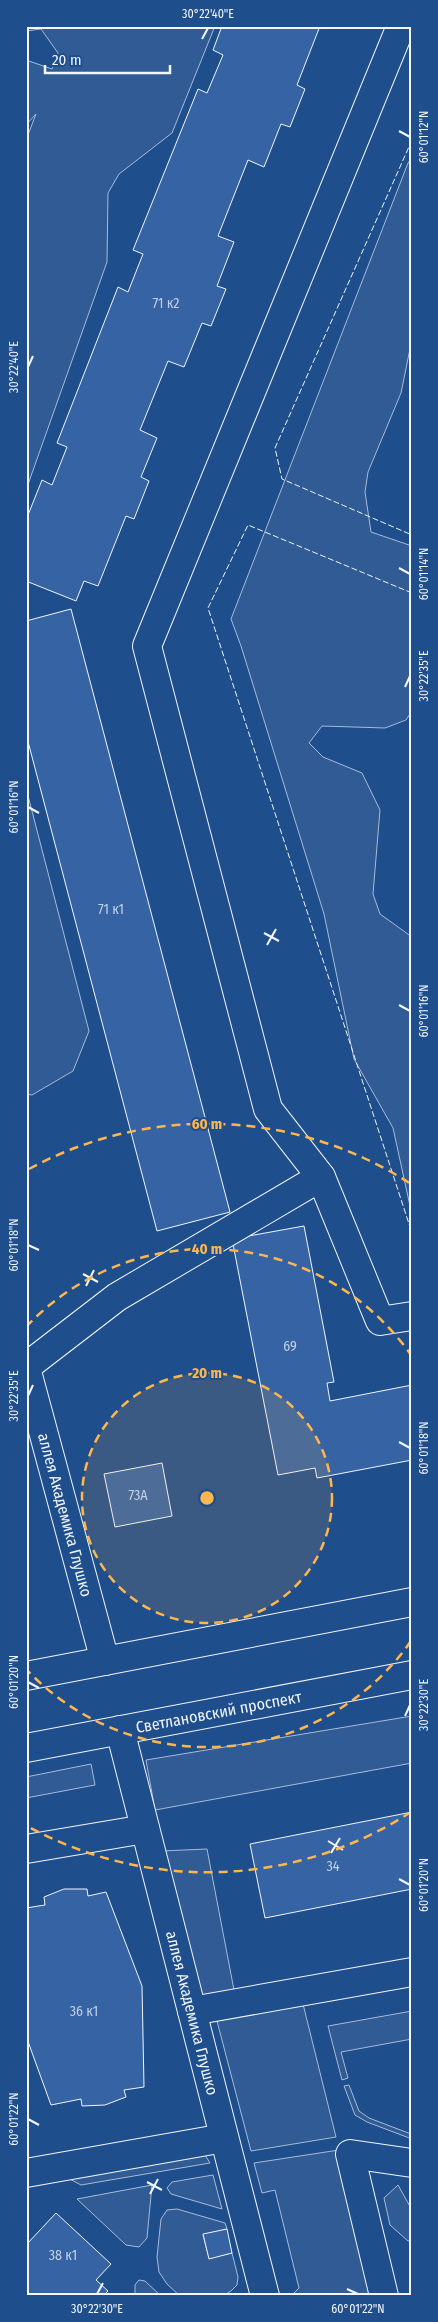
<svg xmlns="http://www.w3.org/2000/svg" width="438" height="2322" font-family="'Fira Sans Condensed',sans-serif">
  <rect width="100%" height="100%" fill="#1f4e8c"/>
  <path fill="#305b95" stroke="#a8bbd7" d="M 26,26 L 215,26 L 172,133 L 119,174 L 108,193 L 107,262 L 26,490 L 26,140 L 36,114 L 26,125 L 26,60 L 52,69 L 58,53 L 41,29 L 26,31 Z
    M 412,158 L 412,339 L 401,393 L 368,472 L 365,492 L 371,532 L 412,546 L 412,711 L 406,720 L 385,728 L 322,726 L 309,743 L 323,757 L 362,773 L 380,810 L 373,894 L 380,914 L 412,937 L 412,1215 L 393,1128 L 354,1059 L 324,914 L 241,646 L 231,619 L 408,163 Z
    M 26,788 L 89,1031 L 73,1071 L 32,1095 L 26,1094 Z
    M 412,1716 L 412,1763 L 155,1810 L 146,1760 Z
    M 91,1764 L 95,1785 L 26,1798 L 26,1777 Z
    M 207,1849 L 234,1990 L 200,1996 L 162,1851 Z
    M 303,2004 L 336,2137 L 251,2151 L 217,2021 Z
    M 412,2011 L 412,2039 L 341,2052 L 348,2078 L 342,2080 L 328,2026 Z
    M 349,2085 L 359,2111 L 369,2118 L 411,2134 L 412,2139 L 367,2122 L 355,2115 L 344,2086 Z
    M 339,2150 L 375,2296 L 291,2296 L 299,2288 L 275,2190 L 262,2193 L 254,2163 Z
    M 205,2155 L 210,2163 L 81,2185 L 66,2177 Z
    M 213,2175 L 222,2209 L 171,2194 L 167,2188 L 172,2182 Z
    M 152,2185 L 147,2238 L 139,2247 L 126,2245 L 77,2199 Z
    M 398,2185 L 412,2210 L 412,2240 L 408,2241 L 390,2225 L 384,2198 Z
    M 177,2209 L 225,2223 L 227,2229 L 203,2235 L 209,2258 L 232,2253 L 238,2277 L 237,2285 L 231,2291 L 222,2296 L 180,2296 L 167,2284 L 159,2272 L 157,2257 L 161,2219 L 167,2210 Z
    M 139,2280 L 145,2281 L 161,2296 L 135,2296 L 135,2285 Z"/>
  <path fill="#3563a3" stroke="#f2f6ff" d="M 222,26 L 320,26 L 297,85 L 305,89 L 290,127 L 281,124 L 264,167 L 248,160 L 218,236 L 234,242 L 217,286 L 226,289 L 211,326 L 202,323 L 184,367 L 168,361 L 140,430 L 157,438 L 141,477 L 149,481 L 134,519 L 126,516 L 98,586 L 84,581 L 76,601 L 26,581 L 26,520 L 42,480 L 52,485 L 67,447 L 57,443 L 118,287 L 128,292 L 143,254 L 133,250 L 198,89 L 207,93 L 223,55 L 213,50 Z
    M 71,609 L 230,1212 L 157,1231 L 26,734 L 26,621 Z
    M 304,1226 L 334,1382 L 327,1383 L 330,1401 L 412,1385 L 412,1460 L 317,1478 L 315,1468 L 278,1475 L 232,1239 Z
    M 162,1463 L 172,1516 L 115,1527 L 104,1474 Z
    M 412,1812 L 412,1889 L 265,1918 L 250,1844 Z
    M 64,1889 L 87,1889 L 88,1896 L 106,1892 L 142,1986 L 144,2087 L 124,2090 L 126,2097 L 105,2105 L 82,2106 L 81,2099 L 51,2105 L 26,2036 L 26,1908 L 45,1905 L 44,1897 Z
    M 56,2213 L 111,2264 L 96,2280 L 108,2291 L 103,2296 L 26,2296 L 26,2245 Z
    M 227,2229 L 232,2253 L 209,2259 L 203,2234 Z"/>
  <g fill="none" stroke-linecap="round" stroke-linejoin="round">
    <defs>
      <g id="minor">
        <path d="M 401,26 L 147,646 L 268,1109 L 321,1177 L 380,1321 L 412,1316"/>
        <path d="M 26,1367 L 117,1297 L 321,1177"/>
        <path id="s1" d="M 26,1368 L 105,1661"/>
        <path id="s2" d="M 120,1730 L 265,2296"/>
        <path d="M 26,1849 L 145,1829"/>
        <path d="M 192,2011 L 412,1972"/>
        <path d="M 26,2173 L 224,2138"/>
        <path d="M 384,2296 L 350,2154 L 412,2163"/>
      </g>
      <g id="major">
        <path d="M 26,1676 L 412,1602"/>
        <path id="s3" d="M 26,1748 L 412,1675"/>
      </g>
    </defs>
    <use href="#minor" stroke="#f2f6ff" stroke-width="30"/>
    <use href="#major" stroke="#f2f6ff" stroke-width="30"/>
    <use href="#minor" stroke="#1f4e8c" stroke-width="28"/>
    <use href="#major" stroke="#1f4e8c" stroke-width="28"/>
    <path stroke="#f2f6ff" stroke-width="1" stroke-dasharray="6 2.5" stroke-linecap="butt" d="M 412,140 L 275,448 L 282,479 L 412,535
      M 412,593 L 248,525 L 208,608 L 412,1233"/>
  </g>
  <path fill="none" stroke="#f2f6ff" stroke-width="2" d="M 202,39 L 208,28M 399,131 L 410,137M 28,367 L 33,356M 399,568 L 410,574M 405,687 L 410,676M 28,807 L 39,813M 264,933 L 279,941M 267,945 L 276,929M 399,1005 L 410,1011M 28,1245 L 39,1250M 83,1274 L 98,1282M 86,1286 L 94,1270M 28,1396 L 33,1385M 399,1442 L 410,1448M 28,1682 L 39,1688M 405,1716 L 410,1705M 328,1841 L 343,1850M 331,1853 L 340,1838M 399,1879 L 410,1885M 28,2119 L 39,2125M 147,2182 L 162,2190M 150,2194 L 158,2179M 347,2289 L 358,2294M 97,2294 L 103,2283"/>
  <circle cx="207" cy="1498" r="125" fill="#ffb74d" fill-opacity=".12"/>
  <g fill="none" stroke="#ffb74d" stroke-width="2.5" stroke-dasharray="9 6">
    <circle cx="207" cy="1498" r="125"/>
    <path d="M411 1641A249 249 0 0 1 26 1669M26 1327A249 249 0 0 1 411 1355"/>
    <path d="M411 1812A374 374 0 0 1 29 1827M29 1169A374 374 0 0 1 411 1184"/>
  </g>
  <g text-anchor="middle" stroke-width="4" stroke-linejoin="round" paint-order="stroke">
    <g font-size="14" fill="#c3d1e8">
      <text x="166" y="308">71 к2</text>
      <text x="111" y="914">71 к1</text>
      <text x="290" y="1351">69</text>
      <text x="138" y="1500">73А</text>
      <text x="333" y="1871">34</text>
      <text x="84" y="2016">36 к1</text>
      <text x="63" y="2260">38 к1</text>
    </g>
    <g font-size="16" fill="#f2f6ff" stroke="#1f4e8c">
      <text dy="6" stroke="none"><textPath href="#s1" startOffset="152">аллея Академика Глушко</textPath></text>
      <text dy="6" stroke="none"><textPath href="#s3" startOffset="196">Светлановский проспект</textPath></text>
      <text dy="6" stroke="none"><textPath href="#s2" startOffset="292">аллея Академика Глушко</textPath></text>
    </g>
  </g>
  <circle cx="207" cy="1498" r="8" fill="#ffb74d" stroke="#1f4e8c" stroke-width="2.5"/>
  <g font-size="15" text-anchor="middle" font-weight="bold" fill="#ffb74d" stroke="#1f4e8c" stroke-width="4" stroke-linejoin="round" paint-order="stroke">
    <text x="207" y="1129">60 m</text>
    <text x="207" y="1254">40 m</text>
    <text x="207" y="1378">20 m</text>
  </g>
  <rect width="438" height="2322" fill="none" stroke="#1f4e8c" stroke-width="55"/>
  <path d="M45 65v8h125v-8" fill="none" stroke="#f2f6ff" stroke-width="2.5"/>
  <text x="52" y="65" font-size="15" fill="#f2f6ff" stroke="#1f4e8c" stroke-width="4" paint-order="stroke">20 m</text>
  <rect x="28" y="28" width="382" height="2266" fill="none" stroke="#f2f6ff" stroke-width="2"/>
  <g font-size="12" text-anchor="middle" fill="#f2f6ff">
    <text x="208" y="18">30°22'40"E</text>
    <text transform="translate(424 137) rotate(-90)" y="4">60°01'12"N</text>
    <text transform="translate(14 367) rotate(-90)" y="4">30°22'40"E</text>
    <text transform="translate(424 574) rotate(-90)" y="4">60°01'14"N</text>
    <text transform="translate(424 676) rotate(-90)" y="4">30°22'35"E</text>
    <text transform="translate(14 807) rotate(-90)" y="4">60°01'16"N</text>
    <text transform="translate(424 1011) rotate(-90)" y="4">60°01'16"N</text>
    <text transform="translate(14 1245) rotate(-90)" y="4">60°01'18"N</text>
    <text transform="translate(14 1396) rotate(-90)" y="4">30°22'35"E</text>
    <text transform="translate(424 1448) rotate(-90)" y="4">60°01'18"N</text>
    <text transform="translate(14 1682) rotate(-90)" y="4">60°01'20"N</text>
    <text transform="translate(424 1705) rotate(-90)" y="4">30°22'30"E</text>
    <text transform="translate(424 1885) rotate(-90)" y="4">60°01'20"N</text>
    <text transform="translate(14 2119) rotate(-90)" y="4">60°01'22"N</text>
    <text x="97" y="2313">30°22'30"E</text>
    <text x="358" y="2313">60°01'22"N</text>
  </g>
</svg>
